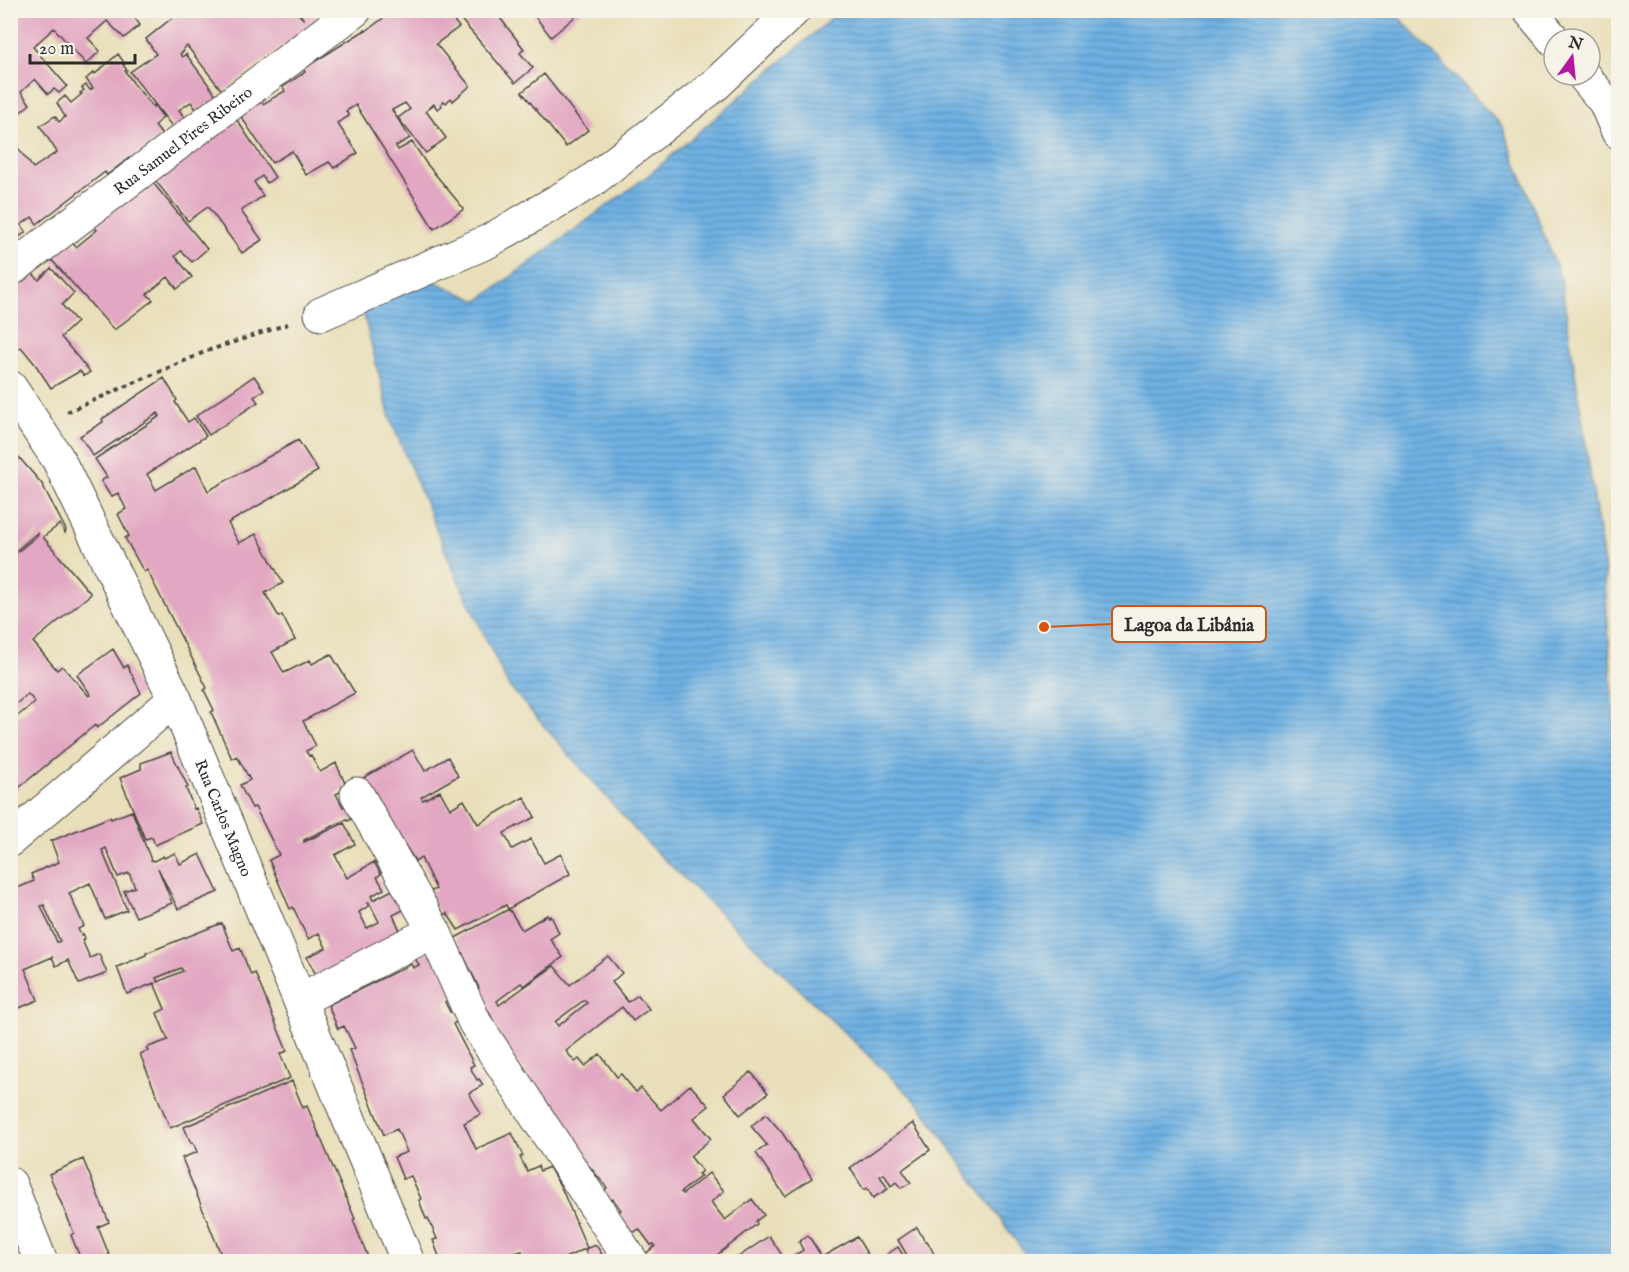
<svg xmlns="http://www.w3.org/2000/svg" width="1629" height="1272" font-family="'IM FELL English',serif">
  <defs>
    <pattern id="water-rules" width="6" height="5" patternUnits="userSpaceOnUse" patternTransform="scale(1.5)"><rect width="6" height="5" fill="#6eb1e3"/><path d="M0 2.5h6" fill="none" stroke="#5b90b8"/></pattern>
  </defs>
  <rect width="100%" height="100%" fill="#f7f3e8"/>
  <filter id="ink" filterUnits="userSpaceOnUse"><feTurbulence type="fractalNoise" baseFrequency=".0167" numOctaves="2"/><feDisplacementMap in="SourceGraphic" scale="12" xChannelSelector="R" yChannelSelector="G"/><feConvolveMatrix kernelMatrix="1 2 1 2 8 2 1 2 1" color-interpolation-filters="sRGB"/></filter>
  <filter id="wash" filterUnits="userSpaceOnUse"><feTurbulence type="fractalNoise" baseFrequency=".008" numOctaves="4" result="noise"/><feDisplacementMap in="SourceGraphic" scale="24" xChannelSelector="R" yChannelSelector="G"/><feGaussianBlur stdDeviation="1.35" result="paint"/><feColorMatrix in="noise" values="0 0 0 0 0 0 0 0 0 0 0 0 0 0 0 0 0 1.4 0 .05"/><feComposite in="paint" operator="in"/></filter>
  <g filter="url(#wash)">
    <rect width="100%" height="100%" fill="#e9dfba"/>
    <path fill="url(#water-rules)" stroke="#4c6e87" stroke-width="1.5" d="M 835,11 L 1393,11 L 1502,126 L 1561,279 L 1604,565 L 1618,780 L 1618,1261 L 1030,1261 L 920,1105 L 645,841 L 508,685 L 453,569 L 390,418 L 362,308 L 427,278 L 478,301 L 650,174 L 833,17 Z"/>
    <g id="blocks">
      <path fill="#e2a7c2" fill-rule="evenodd" d="M 10,10 L 129,10 L 140,25 L 124,38 L 107,21 L 88,38 L 100,51 L 86,64 L 54,28 L 33,47 L 67,86 L 59,93 L 54,89 L 48,94 L 35,79 L 21,92 L 30,104 L 10,121 Z
        M 182,10 L 188,10 L 194,17 L 202,10 L 295,10 L 304,20 L 297,10 L 330,10 L 223,92 L 187,46 L 183,49 L 184,51 L 180,54 L 182,57 L 186,54 L 219,99 L 198,112 L 191,102 L 179,110 L 187,121 L 174,129 L 130,72 L 156,54 L 146,39 Z
        M 389,10 L 445,10 L 459,27 L 436,44 L 470,86 L 453,101 L 451,98 L 446,103 L 444,101 L 441,104 L 442,106 L 437,109 L 434,104 L 426,111 L 446,138 L 426,153 L 398,118 L 410,109 L 405,103 L 392,110 L 410,138 L 396,146 L 398,150 L 412,142 L 426,163 L 464,209 L 434,229 L 356,105 L 346,111 L 349,116 L 337,123 L 358,153 L 334,168 L 329,162 L 306,175 L 292,151 L 272,163 L 238,112 L 261,99 L 263,104 L 285,91 L 283,87 L 305,72 L 303,69 L 365,30 L 366,31 L 386,16 L 385,14 Z
        M 465,10 L 494,10 L 524,49 L 520,53 L 533,68 L 515,83 L 458,16 Z
        M 530,10 L 583,10 L 551,37 Z
        M 118,54 L 125,64 L 123,65 L 127,70 L 125,71 L 134,84 L 153,107 L 154,105 L 163,117 L 155,126 L 162,135 L 131,160 L 129,158 L 107,175 L 105,172 L 37,224 L 32,217 L 21,225 L 26,232 L 12,242 L 15,245 L 10,249 L 10,141 L 12,140 L 33,168 L 57,152 L 40,126 L 55,116 L 59,122 L 65,117 L 57,103 L 65,96 L 71,103 L 82,94 L 80,93 L 84,90 L 82,88 L 86,85 L 90,90 L 93,88 L 86,79 L 94,72 L 95,74 Z
        M 544,74 L 588,130 L 566,147 L 522,92 Z
        M 235,117 L 275,177 L 267,183 L 262,176 L 254,182 L 263,196 L 241,211 L 262,240 L 242,253 L 208,207 L 188,221 L 150,174 Z
        M 150,179 L 207,249 L 192,262 L 181,251 L 175,256 L 192,277 L 177,289 L 168,277 L 147,294 L 153,300 L 114,330 L 49,257 L 70,240 L 76,247 L 97,230 L 90,223 Z
        M 51,268 L 74,293 L 62,305 L 77,322 L 61,337 L 90,372 L 84,376 L 80,371 L 51,388 L 35,364 L 21,347 L 18,349 L 10,342 L 10,285 L 12,284 L 14,286 L 31,272 L 39,280 Z
        M 254,376 L 264,390 L 254,397 L 258,402 L 209,435 L 196,416 Z
        M 164,378 L 177,400 L 175,402 L 188,422 L 194,418 L 206,436 L 147,474 L 156,490 L 196,466 L 208,491 L 298,440 L 318,471 L 228,523 L 239,543 L 256,534 L 283,583 L 265,593 L 279,617 L 282,615 L 295,640 L 272,652 L 284,673 L 310,660 L 312,664 L 331,654 L 355,693 L 303,721 L 316,746 L 306,751 L 309,756 L 311,755 L 320,772 L 336,763 L 347,788 L 336,794 L 343,807 L 354,801 L 361,814 L 348,821 L 347,819 L 304,840 L 304,842 L 344,823 L 355,844 L 335,855 L 347,878 L 374,862 L 381,874 L 377,877 L 384,889 L 371,896 L 373,900 L 400,886 L 409,907 L 393,915 L 405,941 L 320,983 L 307,957 L 326,948 L 319,933 L 308,939 L 293,907 L 290,909 L 269,860 L 279,855 L 255,807 L 252,808 L 240,785 L 250,780 L 237,756 L 232,759 L 211,712 L 214,710 L 204,690 L 207,688 L 147,570 L 144,572 L 125,538 L 129,536 L 118,514 L 126,509 L 118,493 L 111,497 L 101,481 L 107,477 L 95,459 L 160,416 L 158,413 L 93,456 L 80,436 L 103,422 L 102,419 ZM 369,902 L 379,922 L 367,928 L 359,912 L 369,906 L 367,903 Z
        M 10,447 L 42,484 L 66,530 L 65,533 L 60,524 L 43,537 L 91,594 L 33,642 L 57,670 L 62,666 L 89,696 L 91,695 L 77,675 L 113,649 L 124,668 L 127,665 L 141,693 L 97,728 L 95,725 L 10,795 L 10,722 L 35,702 L 28,694 L 10,709 L 10,558 L 38,535 L 37,533 L 10,556 Z
        M 413,750 L 425,771 L 448,757 L 458,776 L 421,797 L 423,800 L 440,791 L 450,809 L 464,800 L 478,824 L 524,797 L 535,817 L 504,833 L 512,849 L 531,839 L 544,863 L 561,854 L 570,874 L 508,909 L 506,905 L 458,930 L 447,913 L 441,917 L 429,892 L 436,889 L 421,858 L 415,861 L 389,820 L 386,820 L 363,778 Z
        M 171,752 L 188,787 L 186,788 L 194,809 L 196,808 L 203,824 L 155,845 L 152,837 L 145,839 L 120,778 L 141,769 L 141,763 Z
        M 132,811 L 151,860 L 154,861 L 163,856 L 164,858 L 175,853 L 180,864 L 200,854 L 218,892 L 178,909 L 158,868 L 172,903 L 136,917 L 124,891 L 135,887 L 129,873 L 118,877 L 106,848 L 102,850 L 127,910 L 105,919 L 90,883 L 69,893 L 84,926 L 78,929 L 81,935 L 83,934 L 85,938 L 82,940 L 90,958 L 99,954 L 107,973 L 79,984 L 68,960 L 56,966 L 52,957 L 25,969 L 38,1000 L 10,1012 L 10,891 L 34,881 L 31,874 L 59,862 L 51,841 L 110,817 L 111,819 ZM 44,905 L 60,941 L 57,942 L 41,906 Z
        M 509,909 L 522,930 L 547,915 L 549,917 L 551,916 L 559,933 L 550,939 L 563,957 L 524,986 L 521,983 L 497,1001 L 499,1005 L 554,966 L 570,985 L 608,956 L 622,973 L 612,982 L 628,1002 L 638,995 L 649,1009 L 633,1021 L 622,1007 L 566,1051 L 575,1062 L 579,1059 L 585,1066 L 600,1054 L 617,1077 L 621,1074 L 636,1092 L 641,1088 L 661,1110 L 690,1085 L 709,1106 L 694,1118 L 711,1139 L 690,1156 L 702,1171 L 698,1174 L 701,1176 L 681,1192 L 683,1194 L 709,1173 L 724,1191 L 711,1202 L 725,1220 L 752,1199 L 764,1215 L 756,1221 L 757,1224 L 708,1262 L 647,1262 L 643,1256 L 655,1246 L 654,1244 L 651,1245 L 639,1229 L 633,1233 L 618,1212 L 621,1210 L 613,1199 L 609,1202 L 602,1192 L 607,1188 L 590,1167 L 587,1169 L 501,1037 L 489,1012 L 475,991 L 479,988 L 455,938 ZM 584,1000 L 587,1003 L 558,1026 L 555,1022 Z
        M 222,923 L 233,951 L 240,948 L 251,975 L 255,973 L 287,1051 L 280,1054 L 290,1078 L 170,1128 L 140,1054 L 148,1051 L 146,1048 L 168,1040 L 157,1013 L 165,1009 L 154,983 L 127,994 L 117,967 L 146,955 L 146,953 ZM 181,968 L 183,971 L 158,982 L 156,978 Z
        M 433,949 L 455,996 L 445,1002 L 450,1012 L 453,1011 L 458,1021 L 453,1024 L 474,1065 L 470,1067 L 477,1080 L 479,1079 L 483,1085 L 469,1093 L 481,1114 L 464,1123 L 476,1149 L 512,1133 L 523,1156 L 520,1157 L 527,1171 L 538,1166 L 540,1171 L 549,1167 L 561,1187 L 587,1248 L 556,1262 L 519,1262 L 517,1258 L 523,1256 L 522,1251 L 508,1255 L 510,1262 L 441,1262 L 433,1240 L 437,1239 L 428,1218 L 426,1219 L 419,1200 L 421,1199 L 411,1176 L 403,1179 L 394,1157 L 407,1152 L 397,1129 L 384,1135 L 349,1050 L 355,1048 L 344,1026 L 338,1029 L 328,1005 L 411,964 L 413,968 L 419,965 L 415,958 Z
        M 751,1072 L 768,1093 L 740,1115 L 724,1094 Z
        M 292,1081 L 303,1108 L 307,1106 L 355,1219 L 353,1220 L 368,1257 L 356,1262 L 224,1262 L 182,1158 L 197,1152 L 193,1142 L 191,1143 L 184,1127 Z
        M 766,1114 L 783,1134 L 812,1178 L 785,1196 L 756,1153 L 767,1145 L 751,1126 Z
        M 913,1123 L 930,1150 L 902,1170 L 911,1183 L 901,1188 L 896,1182 L 891,1186 L 884,1174 L 880,1176 L 888,1189 L 873,1198 L 867,1188 L 864,1190 L 850,1168 Z
        M 83,1159 L 109,1222 L 98,1227 L 112,1262 L 82,1262 L 71,1235 L 74,1233 L 49,1174 Z
        M 917,1227 L 925,1242 L 927,1241 L 930,1246 L 938,1262 L 911,1262 L 898,1240 Z
        M 808,1235 L 822,1257 L 857,1237 L 872,1262 L 825,1262 L 822,1257 L 815,1262 L 785,1262 L 803,1250 L 799,1242 Z
        M 769,1236 L 782,1255 L 778,1258 L 781,1262 L 731,1262 Z
        M 596,1245 L 607,1262 L 590,1262 L 585,1249 Z
        M 898,1247 L 905,1258 L 900,1262 L 881,1262 L 880,1259 Z"/>
    </g>
  </g>
  <g filter="url(#ink)">
    <use href="#blocks" fill-opacity="0" stroke="#484640" stroke-width="1.5"/>
    <g fill="none" stroke-linecap="round" stroke-linejoin="round">
      <defs>
        <g id="minor">
          <path d="M 1529,10 L 1554,40"/>
          <path d="M 1583,75 L 1605,102 L 1618,132"/>
          <path id="s1" d="M 10,270 L 355,10"/>
          <path d="M 321,314 L 489,241 L 590,182 L 715,85 L 794,10"/>
          <path id="s2" d="M 10,387 L 58,459 L 175,699 L 408,1262"/>
          <path d="M 357,794 L 434,931 L 475,1023 L 632,1262"/>
          <path d="M 10,840 L 175,699"/>
          <path d="M 300,1000 L 434,931"/>
          <path d="M 10,1184 L 41,1262"/>
        </g>
      </defs>
      <use href="#minor" stroke="#484640" stroke-width="35"/>
      <path stroke="#484640" stroke-width="4" stroke-dasharray="4.5 4.5" stroke-linecap="butt" d="M 67,412 L 207,351 L 288,324"/>
      <use href="#minor" stroke="#fff" stroke-width="33"/>
    </g>
  </g>
  <g text-anchor="middle" stroke-width="6" stroke-linejoin="round" paint-order="stroke">
    <g font-size="16" fill="#2b2b2b" stroke="#f7f3e8">
      <text dy="6" stroke="none"><textPath href="#s1" startOffset="216">Rua Samuel Pires Ribeiro</textPath></text>
      <text dy="6" stroke="none"><textPath href="#s2" startOffset="482">Rua Carlos Magno</textPath></text>
    </g>
  </g>
  <path fill="none" stroke="#d5540f" stroke-width="2" d="M1044 627L1112 624"/>
  <circle fill="#d5540f" stroke="#f7f3e8" stroke-width="2" cx="1044" cy="627" r="6"/>
  <rect fill="#f7f3e8" stroke="#d5540f" stroke-width="2" x="1112" y="606" width="154" height="36" rx="6"/>
  <g font-size="18" text-anchor="middle" font-weight="bold" fill="#2b2b2b">
    <text x="1189" y="631">Lagoa da Libânia</text>
  </g>
  <rect width="1629" height="1272" fill="none" stroke="#f7f3e8" stroke-width="36"/>
  <g transform="translate(1572 57) rotate(15)"><circle r="28" fill="#f7f3e8" stroke="#a5a39c" stroke-width="1.5"/>
  <path d="M0-4.5L10 22L0 15L-10 22Z" fill="#b5179e"/>
  <text y="-9" font-size="16" font-weight="bold" text-anchor="middle" fill="#2b2b2b">N</text>
  </g>
  <path d="M30 54v9h105v-9" fill="none" stroke="#2b2b2b" stroke-width="3"/>
  <text x="39" y="54" font-size="18" fill="#2b2b2b" stroke="#f7f3e8" stroke-width="4.5" paint-order="stroke">20 m</text>
</svg>
